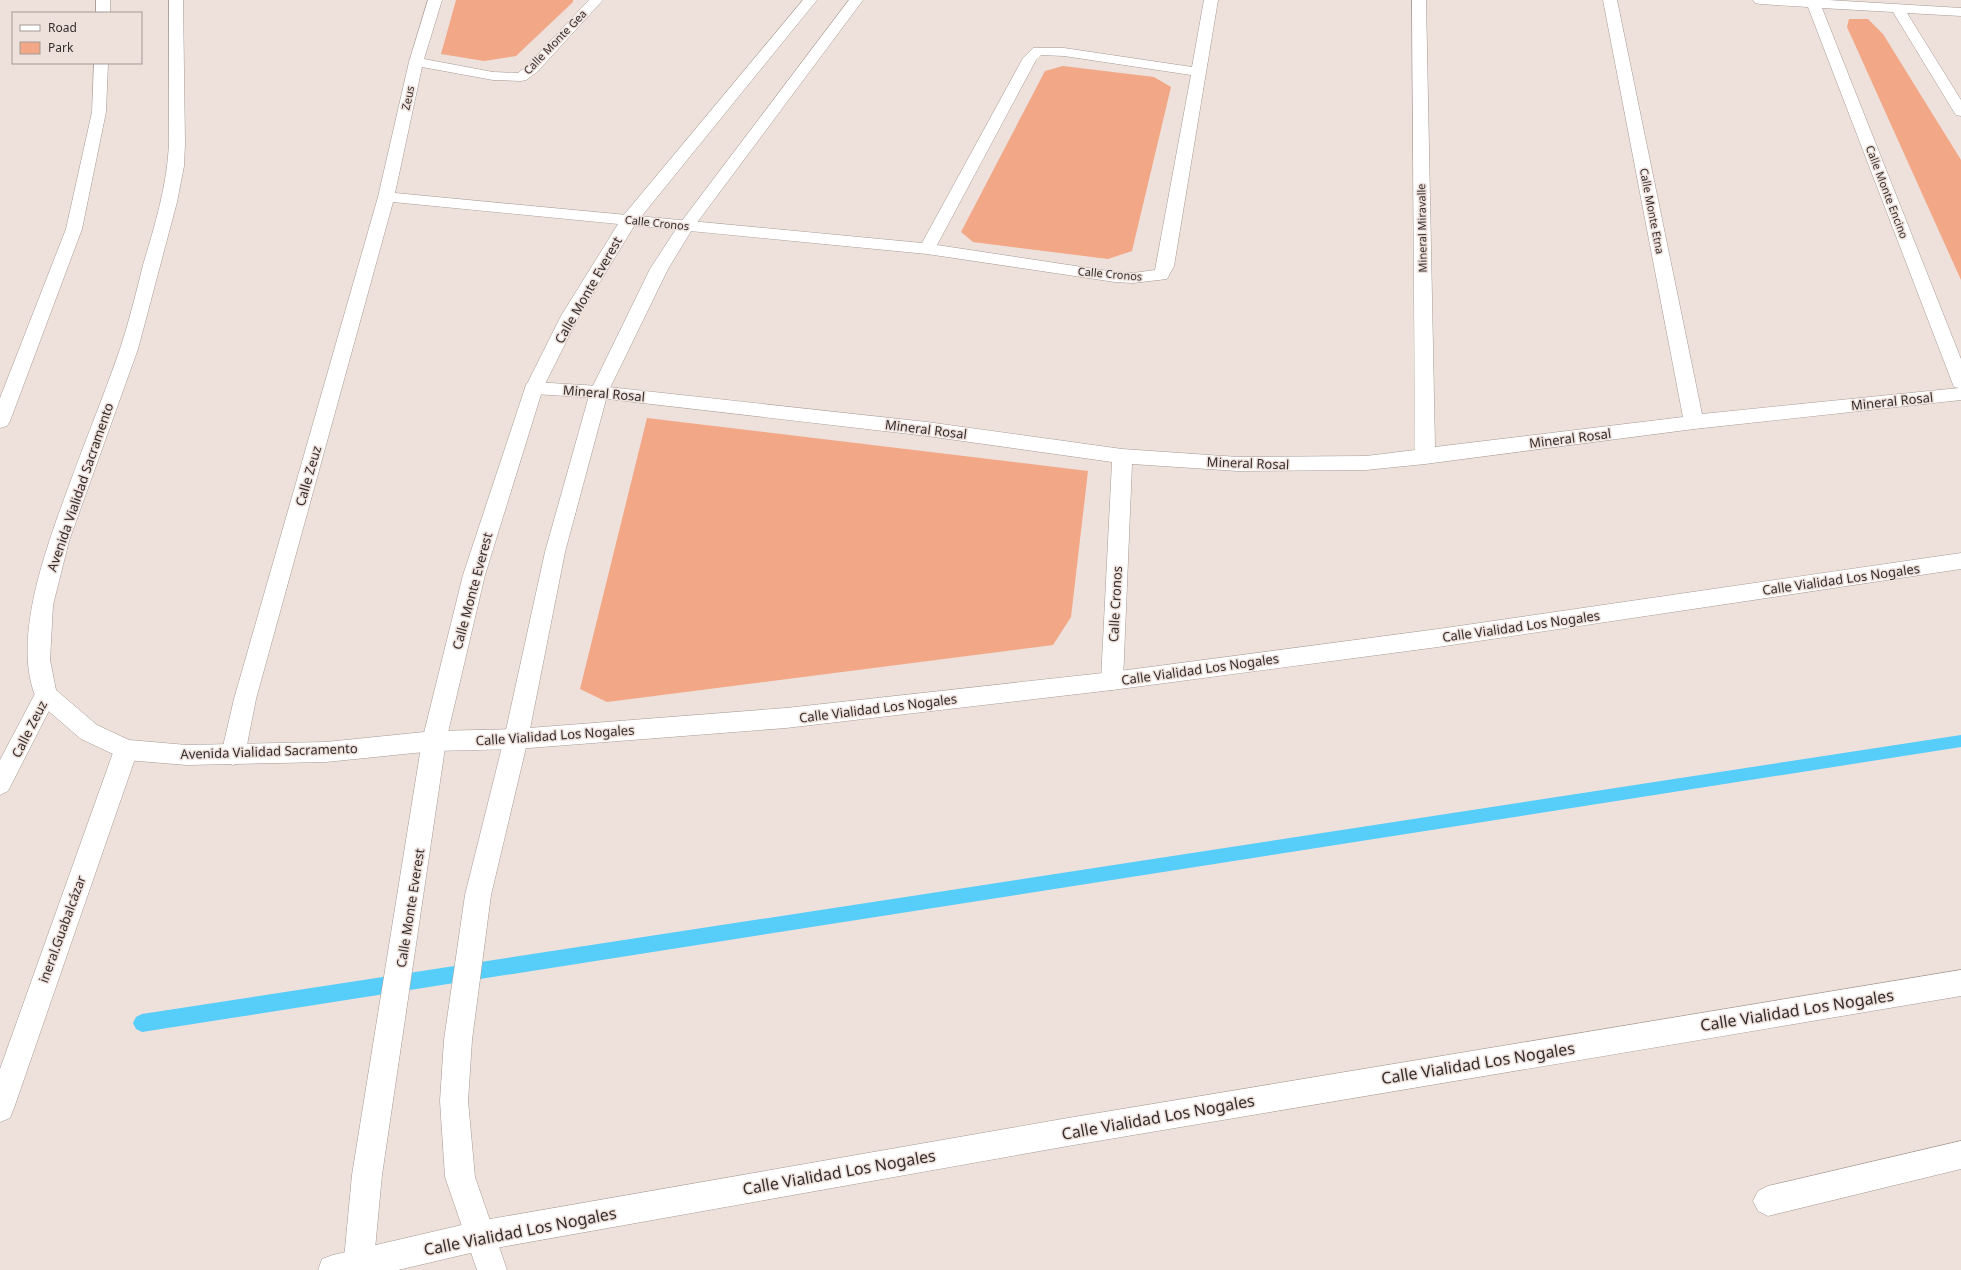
<svg xmlns="http://www.w3.org/2000/svg" width="1961" height="1270" font-family="'Noto Sans',sans-serif">
  <rect width="100%" height="100%" fill="#eee0db"/>
  <path fill="#f2a786" d="M 456,0 L 573,0 L 573,2 L 516,56 L 484,61 L 441,54 Z
    M 1849,19 L 1868,19 L 1883,34 L 1961,160 L 1961,280 L 1847,27 Z
    M 1063,66 L 1154,77 L 1171,87 L 1132,251 L 1108,259 L 973,242 L 961,232 L 1045,71 Z
    M 647,418 L 1088,471 L 1071,617 L 1053,645 L 607,702 L 580,689 Z"/>
  <g fill="none" stroke-linecap="round" stroke-linejoin="round">
    <path fill="#57cdf9" fill-rule="evenodd" d="M 1961,735 L 1961,747 L 142,1032 L 136,1029 L 133,1023 L 136,1017 L 142,1014 Z"/>
    <defs>
      <path id="service" d="M 1961,1141 L 1961,1169 L 1768,1216 L 1758,1211 L 1753,1201 L 1758,1191 L 1768,1186 Z"/>
      <path id="minor" d="M 428,0 L 442,0 L 424,59 L 493,72 L 518,73 L 527,66 L 589,0 L 603,0 L 537,72 L 526,80 L 521,81 L 493,80 L 422,67 L 395,193 L 922,243 L 1023,58 L 1033,48 L 1064,48 L 1192,67 L 1204,0 L 1218,0 L 1174,266 L 1167,279 L 1133,283 L 1115,282 L 927,254 L 393,202 L 256,699 L 245,755 L 241,762 L 233,765 L 225,762 L 221,755 L 234,699 L 378,197 L 409,62 ZM 1041,55 L 1064,56 L 1191,75 L 1155,270 L 1133,273 L 1115,272 L 937,245 L 1036,60 Z
        M 1412,0 L 1426,0 L 1435,447 L 1683,417 L 1603,0 L 1617,0 L 1702,414 L 1959,388 L 1954,387 L 1952,382 L 1808,7 L 1760,4 L 1755,3 L 1753,0 L 1828,0 L 1961,8 L 1961,16 L 1907,13 L 1961,100 L 1961,116 L 1956,115 L 1954,112 L 1893,12 L 1822,8 L 1961,359 L 1961,400 L 1694,429 L 1425,464 L 1366,470 L 1238,471 L 1132,464 L 1123,681 L 1120,688 L 1112,690 L 1104,688 L 1101,681 L 1112,462 L 927,436 L 599,398 L 534,394 L 527,393 L 525,388 L 527,383 L 534,382 L 599,386 L 927,422 L 1122,449 L 1238,457 L 1366,456 L 1415,450 Z
        M 46,685 L 54,688 L 57,695 L 8,791 L 0,795 L 0,760 L 38,688 Z
        M 126,740 L 134,743 L 138,750 L 14,1108 L 10,1118 L 0,1122 L 0,1069 L 114,750 L 118,743 Z"/>
      <path id="tertiary" d="M 803,0 L 817,0 L 636,223 L 579,316 L 543,388 L 485,575 L 446,741 L 382,1175 L 373,1270 L 343,1270 L 352,1175 L 422,741 L 463,575 L 525,388 L 561,316 L 623,216 Z
        M 849,0 L 863,0 L 693,228 L 668,269 L 608,392 L 565,552 L 528,739 L 491,895 L 472,1040 L 468,1101 L 475,1177 L 507,1270 L 477,1270 L 445,1177 L 440,1101 L 444,1040 L 465,895 L 504,739 L 545,552 L 590,392 L 650,269 L 678,226 Z"/>
      <path id="trunk" d="M 96,0 L 110,0 L 110,13 L 96,13 Z
        M 169,0 L 183,0 L 185,144 L 184,166 L 177,202 L 138,349 L 69,541 L 53,605 L 50,660 L 56,690 L 97,725 L 129,740 L 187,745 L 326,742 L 434,731 L 516,729 L 786,708 L 1112,672 L 1438,629 L 1961,553 L 1961,569 L 1438,647 L 1112,690 L 786,728 L 516,749 L 434,751 L 326,762 L 187,765 L 126,760 L 81,739 L 38,702 C 8,642 50,538 71,480 C 87,436 105,393 120,349 C 129,322 136,293 143,265 C 155,225 167,186 169,144 Z
        M 94,63 L 108,63 L 106,112 L 82,229 L 10,421 L 7,426 L 0,428 L 0,398 L 66,229 L 92,112 Z
        M 1961,970 L 1961,996 L 1068,1146 L 479,1251 L 398,1270 L 318,1270 L 322,1259 L 333,1255 L 479,1221 L 1068,1118 Z"/>
    </defs>
    <use href="#service" stroke="#a69a94" stroke-width="1"/>
    <use href="#minor" stroke="#a69a94" stroke-width="1"/>
    <use href="#tertiary" stroke="#a69a94" stroke-width="1"/>
    <use href="#trunk" stroke="#a69a94" stroke-width="1"/>
    <use href="#service" fill="#fff" fill-rule="evenodd"/>
    <use href="#minor" fill="#fff" fill-rule="evenodd"/>
    <use href="#tertiary" fill="#fff" fill-rule="evenodd"/>
    <use href="#trunk" fill="#fff" fill-rule="evenodd"/>
  </g>
  <g text-anchor="middle" stroke-width="3" stroke-linejoin="round" paint-order="stroke">
    <g font-size="11" fill="#342e2c" stroke="#eee0db">
      <text transform="translate(555 42) rotate(-46)" y="4">Calle Monte Gea</text>
      <text transform="translate(408 98) rotate(-78)" y="4">Zeus</text>
      <text transform="translate(1887 192) rotate(69)" y="4">Calle Monte Encino</text>
      <text transform="translate(1652 211) rotate(79)" y="4">Calle Monte Etna</text>
      <text transform="translate(657 223) rotate(6)" y="4">Calle Cronos</text>
      <text transform="translate(1422 228) rotate(-91)" y="4">Mineral Miravalle</text>
      <text transform="translate(1110 274) rotate(5)" y="4">Calle Cronos</text>
    </g>
    <g font-size="13" fill="#342e2c" stroke="#eee0db">
      <text transform="translate(588 290) rotate(-60)" y="5">Calle Monte Everest</text>
      <text transform="translate(604 393) rotate(5)" y="5">Mineral Rosal</text>
      <text transform="translate(1892 401) rotate(-6)" y="5">Mineral Rosal</text>
      <text transform="translate(926 429) rotate(7)" y="5">Mineral Rosal</text>
      <text transform="translate(1570 438) rotate(-7)" y="5">Mineral Rosal</text>
      <text transform="translate(1248 463) rotate(2)" y="5">Mineral Rosal</text>
      <text transform="translate(308 476) rotate(-74)" y="5">Calle Zeuz</text>
      <text transform="translate(80 487) rotate(-71)" y="5">Avenida Vialidad Sacramento</text>
      <text transform="translate(1841 579) rotate(-8)" y="5">Calle Vialidad Los Nogales</text>
      <text transform="translate(472 591) rotate(-75)" y="5">Calle Monte Everest</text>
      <text transform="translate(1115 604) rotate(-87)" y="5">Calle Cronos</text>
      <text transform="translate(1521 626) rotate(-8)" y="5">Calle Vialidad Los Nogales</text>
      <text transform="translate(1200 669) rotate(-8)" y="5">Calle Vialidad Los Nogales</text>
      <text transform="translate(878 708) rotate(-7)" y="5">Calle Vialidad Los Nogales</text>
      <text transform="translate(29 729) rotate(-63)" y="5">Calle Zeuz</text>
      <text transform="translate(555 735) rotate(-4)" y="5">Calle Vialidad Los Nogales</text>
      <text transform="translate(269 751) rotate(-2)" y="5">Avenida Vialidad Sacramento</text>
      <text transform="translate(410 908) rotate(-81)" y="5">Calle Monte Everest</text>
      <text transform="translate(62 929) rotate(-70)" y="5">ineral.Guabalcázar</text>
    </g>
    <g font-size="16" fill="#342e2c" stroke="#eee0db">
      <text transform="translate(1797 1010) rotate(-9)" y="6">Calle Vialidad Los Nogales</text>
      <text transform="translate(1478 1063) rotate(-9)" y="6">Calle Vialidad Los Nogales</text>
      <text transform="translate(1158 1117) rotate(-10)" y="6">Calle Vialidad Los Nogales</text>
      <text transform="translate(839 1172) rotate(-10)" y="6">Calle Vialidad Los Nogales</text>
      <text transform="translate(520 1231) rotate(-11)" y="6">Calle Vialidad Los Nogales</text>
    </g>
  </g>
  <rect x="12" y="12" width="130" height="52" fill="#eee0db" stroke="#a49995"/>
  <rect x="20" y="25" width="20" height="6" fill="#ffffff" stroke="#a49995"/>
  <text x="48" y="32" font-size="12" fill="#342e2c">Road</text>
  <rect x="20" y="42" width="20" height="12" fill="#f2a786" stroke="#a49995"/>
  <text x="48" y="52" font-size="12" fill="#342e2c">Park</text>
</svg>
